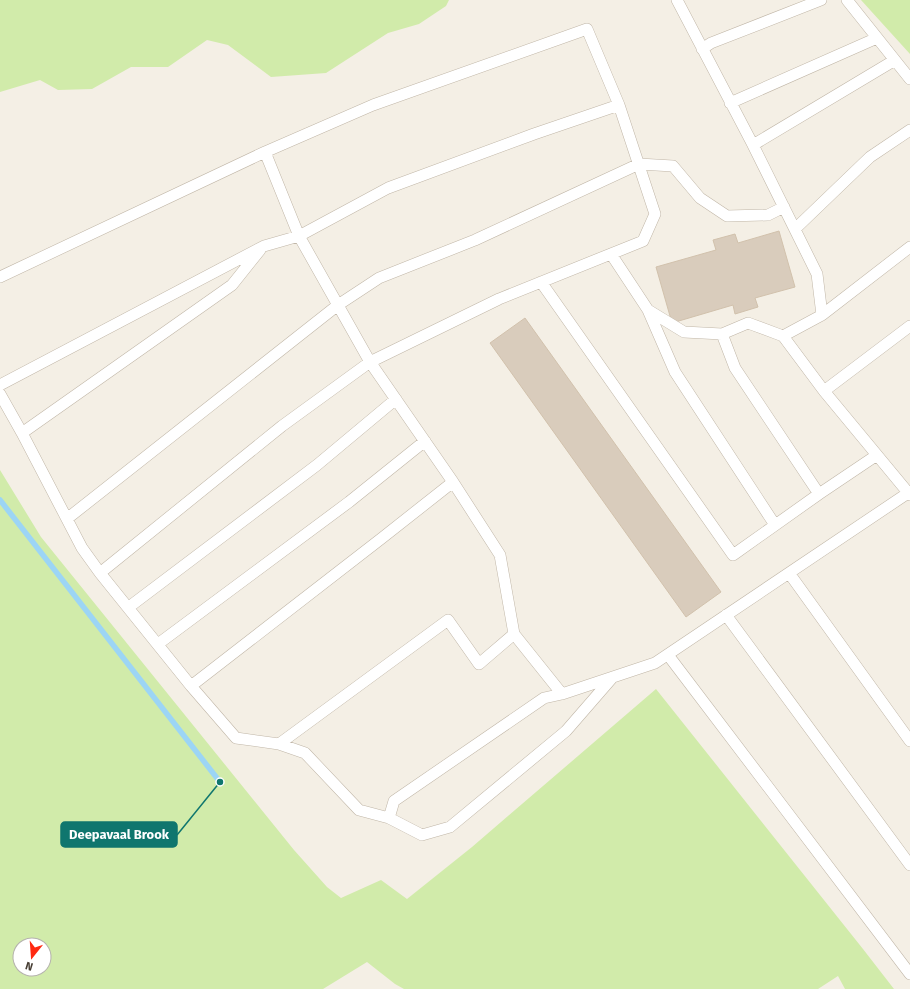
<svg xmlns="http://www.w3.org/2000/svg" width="910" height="989" font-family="'Fira Sans',sans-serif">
  <rect width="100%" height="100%" fill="#f4efe5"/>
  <path fill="#d1ebaa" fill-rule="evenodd" d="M 0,0 L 449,0 L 446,6 L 419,24 L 388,33 L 326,73 L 271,77 L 228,45 L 207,40 L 168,67 L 131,67 L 92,89 L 58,90 L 40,80 L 0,92 Z
    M 861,0 L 910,0 L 910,54 Z
    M 0,470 L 41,537 L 294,850 L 327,887 L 341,898 L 381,880 L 407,899 L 472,847 L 656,689 L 863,949 L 894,989 L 845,989 L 838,976 L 818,989 L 404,989 L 395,984 L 367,962 L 323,989 L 0,989 ZM 20,945 L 44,945 L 44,969 L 20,969 Z"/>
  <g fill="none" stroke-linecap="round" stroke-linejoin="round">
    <path stroke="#9cd5f5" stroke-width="5.5" d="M 0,500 L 220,782"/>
  </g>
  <path fill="#d9ccbc" stroke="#d1c1ac" d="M 779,231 L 795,287 L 755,298 L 758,307 L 735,314 L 733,305 L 672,323 L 656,267 L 716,250 L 713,240 L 735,234 L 738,243 Z
    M 525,318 L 721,592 L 686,617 L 490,343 Z"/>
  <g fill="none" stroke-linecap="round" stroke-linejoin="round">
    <defs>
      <path id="service" d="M 677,0 L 753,145 L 817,274 L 822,315 L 783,336 L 824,391 L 910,495
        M 847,0 L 910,79
        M 702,49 L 711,43 L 821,0
        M 730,103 L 877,38
        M 753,145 L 895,60
        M 265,152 L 299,236 L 370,362 L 453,482 L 500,555 L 514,634 L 562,694 L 655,663 L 908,493
        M 795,229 L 870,157 L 910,130
        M 611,254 L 648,310 L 684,332 L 722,334
        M 0,277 L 265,152 L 373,105 L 587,29 L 619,105 L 534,134 L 388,188 L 299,236 L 264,246 L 0,385
        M 541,282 L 733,555 L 819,494
        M 648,310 L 675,372 L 775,525
        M 822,315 L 910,247
        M 783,336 L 748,323 L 722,334 L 735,368 L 819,494 L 877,455
        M 824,391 L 910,326
        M 0,394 L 22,433 L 82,548 L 100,573 L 191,686 L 236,738 L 279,744 L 305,753 L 359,810 L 389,818
        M 22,433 L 232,285 L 260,250
        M 68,518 L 338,305 L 379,278 L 475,240 L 639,164 L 673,166 L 700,198 L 727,216 L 768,215 L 784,207
        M 100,573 L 282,426 L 370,362 L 499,299 L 643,241 L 655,214 L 619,105
        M 789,573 L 910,741
        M 129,607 L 317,465 L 396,399
        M 726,615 L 910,865
        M 158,644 L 349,502 L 425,441
        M 668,655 L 910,974
        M 191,686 L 382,538 L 453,482
        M 562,694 L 544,698 L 394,801 L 389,818 L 422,835 L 450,827 L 566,731 L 612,678
        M 279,744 L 448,620 L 479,664 L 514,634"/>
    </defs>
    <use href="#service" stroke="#c0b6a7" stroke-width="12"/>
    <use href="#service" stroke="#fff" stroke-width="11"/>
  </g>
  <path fill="none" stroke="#0f766e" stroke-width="1.5" d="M220 782L177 835"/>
  <circle fill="#0f766e" stroke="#fff" stroke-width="1.5" cx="220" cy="782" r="4"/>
  <rect fill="#0f766e" stroke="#0f766e" stroke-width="1.5" x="61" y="822" width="116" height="25" rx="4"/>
  <g font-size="13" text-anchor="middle" font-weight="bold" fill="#fff">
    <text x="119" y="839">Deepavaal Brook</text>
  </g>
  <g transform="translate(32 957) rotate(197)"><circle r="19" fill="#ffffff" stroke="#b5b2ae"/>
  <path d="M0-3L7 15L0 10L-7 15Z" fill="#ff2911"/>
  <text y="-6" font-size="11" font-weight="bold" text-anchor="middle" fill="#473e34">N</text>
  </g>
</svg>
